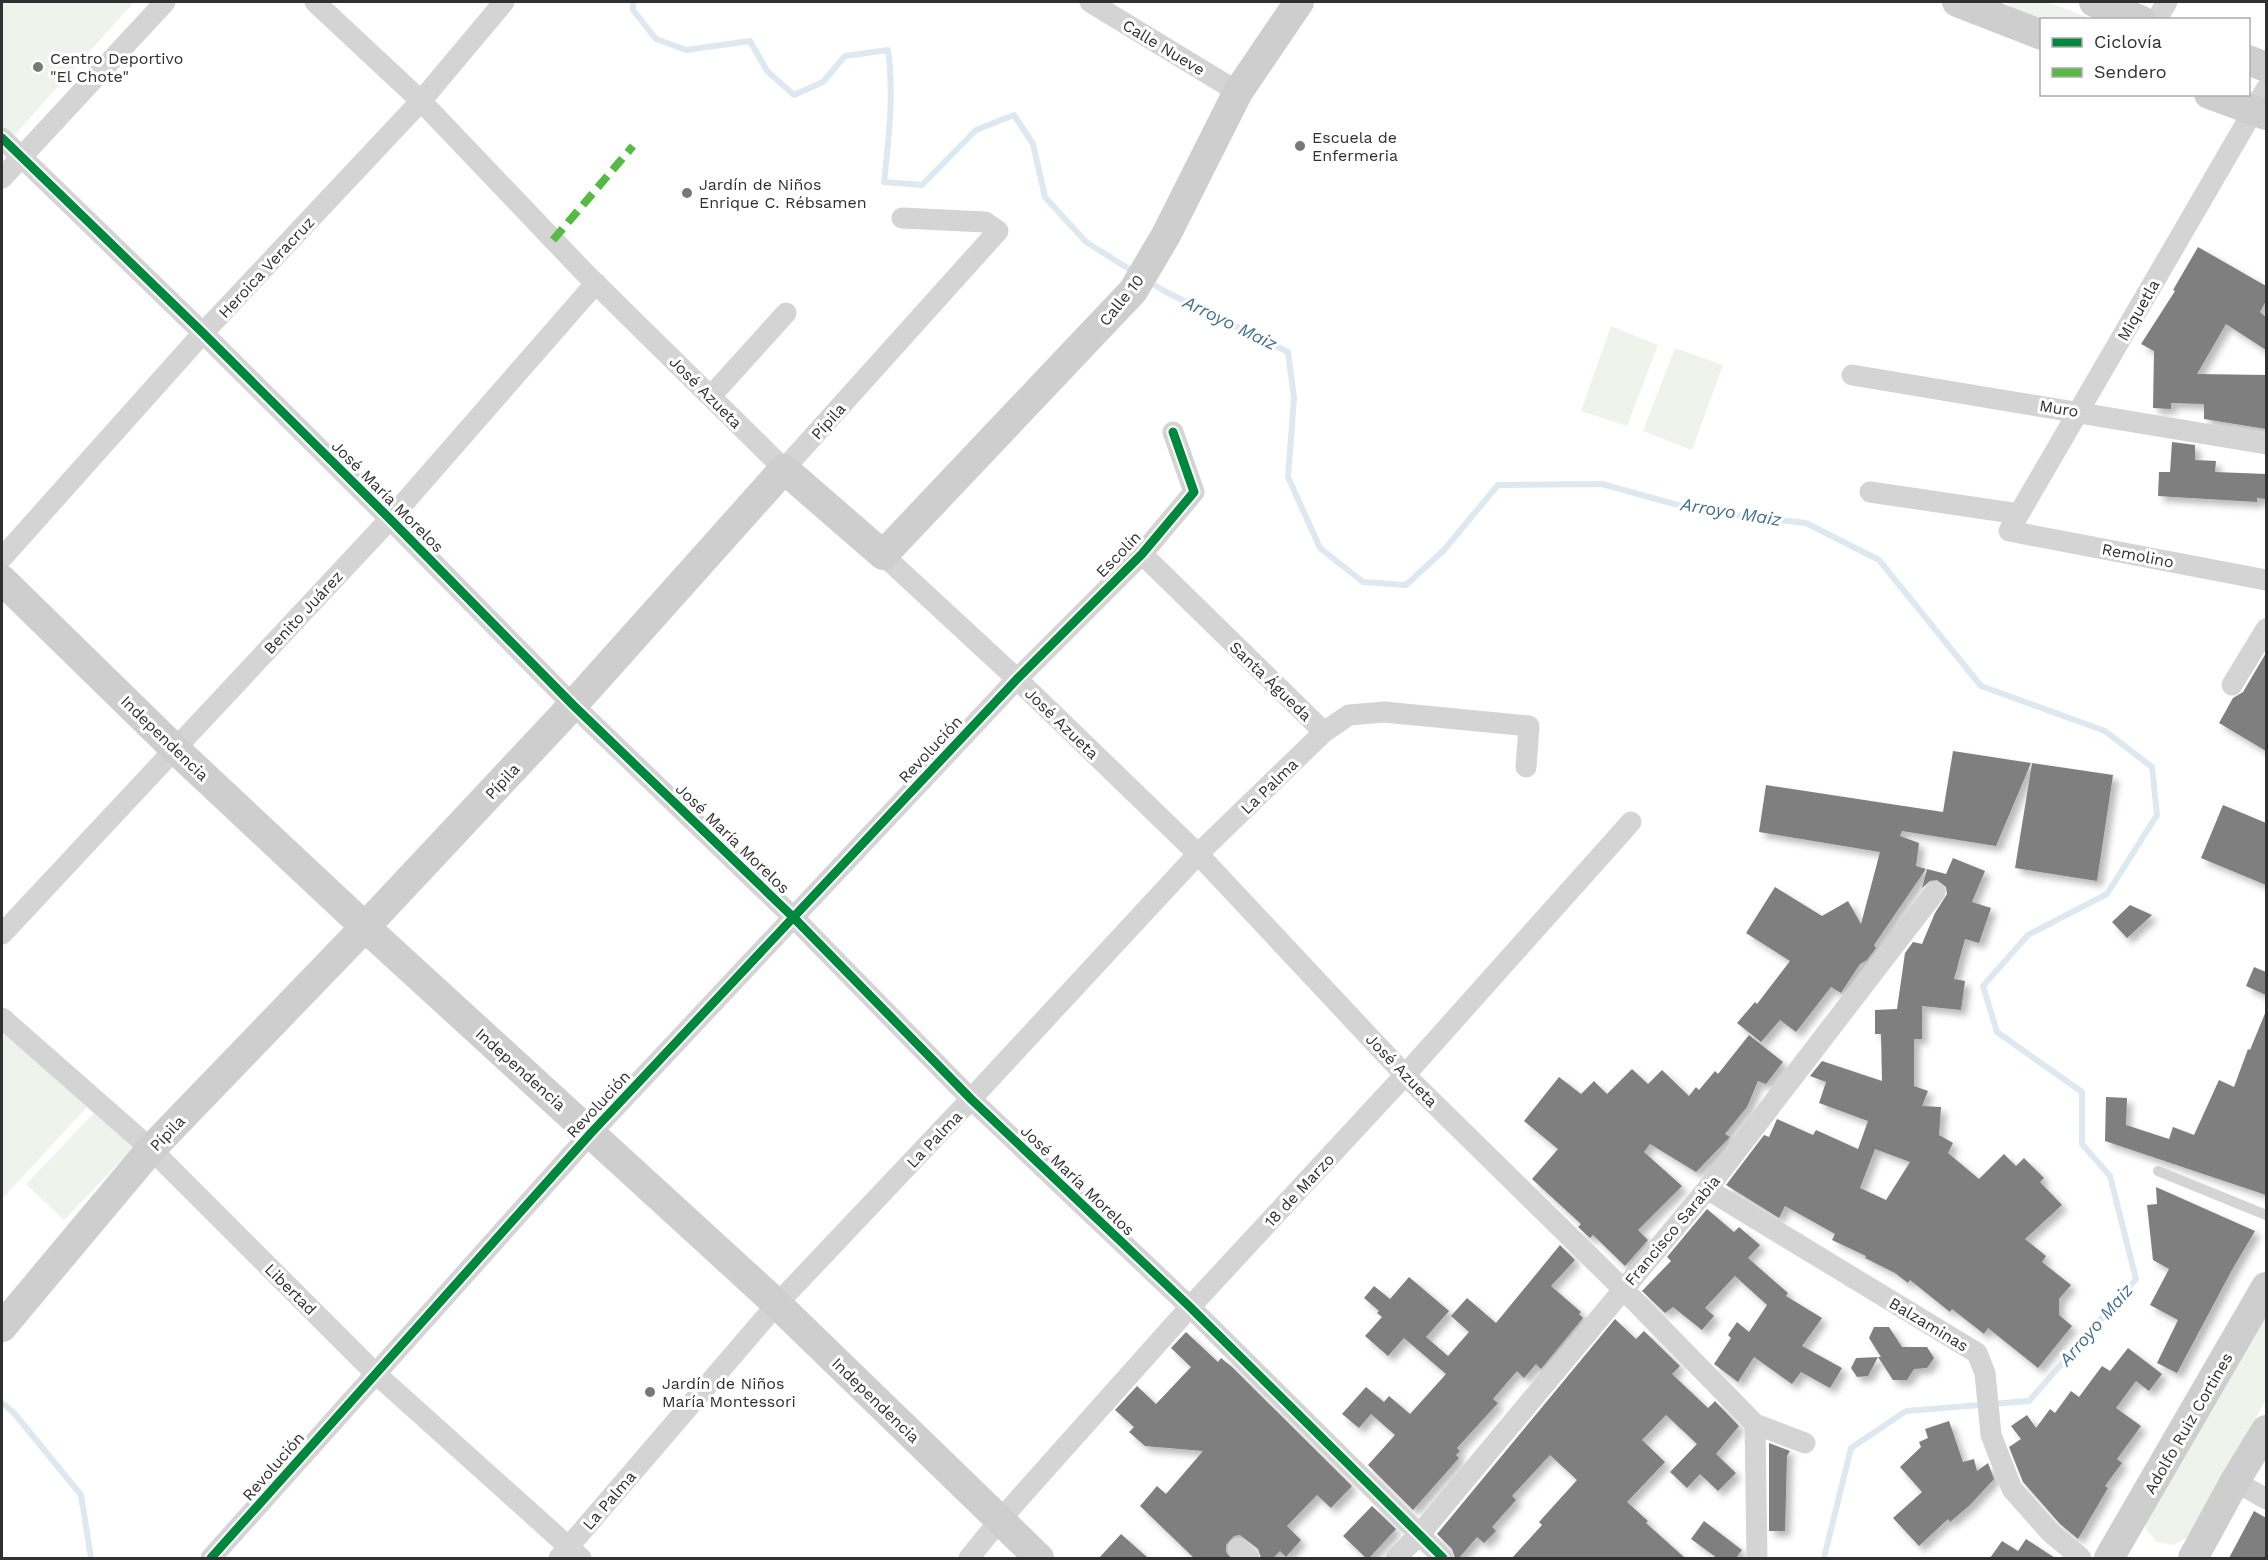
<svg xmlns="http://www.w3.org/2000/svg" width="2268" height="1560" font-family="'Work Sans',sans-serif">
  <defs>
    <filter id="shadow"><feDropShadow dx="5.5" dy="5.5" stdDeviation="3" flood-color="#0004"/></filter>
  </defs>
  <rect width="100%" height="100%" fill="#fff"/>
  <path fill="#f0f3ec" d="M 2,2 L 134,2 L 9,141 L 2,132 Z
    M 2008,2 L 2047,2 L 2093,19 C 2071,19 2019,24 2008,2 Z
    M 1611,326 L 1658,345 L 1627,426 L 1581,411 Z
    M 1675,348 L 1723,365 L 1692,450 L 1643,431 Z
    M 2,1028 L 87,1107 L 2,1199 Z
    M 95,1112 L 133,1148 L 64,1220 L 26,1184 Z
    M 2266,1305 L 2266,1400 L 2188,1537 L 2174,1545 L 2157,1542 L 2146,1529 L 2145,1519 Z"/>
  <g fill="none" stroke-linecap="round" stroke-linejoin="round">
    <path stroke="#dde8f0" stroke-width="6" d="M 633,2 L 633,10 L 656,39 L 686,50 L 750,41 L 767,71 L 794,95 L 823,82 L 845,56 L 888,50 C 894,94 889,137 884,182 L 922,185 L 976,130 L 1014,115 L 1033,144 L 1045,197 L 1086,242 L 1134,272
      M 1148,281 L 1166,292 L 1288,352 L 1294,398 L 1288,477 L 1320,548 L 1363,582 L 1406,585 L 1444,550 L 1498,485 L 1602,484 L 1699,511 L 1806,523 L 1879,560 L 1981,686 L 2105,731 L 2152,767 L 2157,815 L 2107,894 L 2028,935 L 1983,986 L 1997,1032 L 2082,1092 L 2082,1144 L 2110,1176 L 2136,1279 L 2029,1401 L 1906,1411 L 1851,1448 L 1824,1558
      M 2,1403 L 14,1413 L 81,1495 L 91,1558"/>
  </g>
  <path fill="#7f7f7f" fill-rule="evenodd" filter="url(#shadow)" d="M 2198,247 L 2266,286 L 2266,301 L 2260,312 L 2266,317 L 2266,350 L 2226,324 L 2197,374 L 2266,375 L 2266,429 L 2204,419 L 2204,404 L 2171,403 L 2171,409 L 2153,408 L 2154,351 L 2141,344 L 2175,291 L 2173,290 Z
    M 2172,442 L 2195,445 L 2195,460 L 2216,461 L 2215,472 L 2266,474 L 2266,499 L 2257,498 L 2257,502 L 2158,496 L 2159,472 L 2170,472 Z
    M 2266,653 L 2266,751 L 2219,723 L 2233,698 L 2243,692 Z
    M 1953,751 L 2031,763 L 1996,846 L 1902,831 L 1900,836 L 1919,843 L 1916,866 L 1926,869 L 1874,945 L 1876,948 L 1867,960 L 1860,964 L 1841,993 L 1831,987 L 1796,1032 L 1780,1020 L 1761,1042 L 1737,1023 L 1755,1002 L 1757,1004 L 1790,961 L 1746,933 L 1775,887 L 1822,916 L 1848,901 L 1861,924 L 1880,852 L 1759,832 L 1766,785 L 1943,812 Z
    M 2032,763 L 2113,775 L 2097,881 L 2015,868 Z
    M 2223,805 L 2266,823 L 2266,885 L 2201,858 Z
    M 1953,858 L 1985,871 L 1972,902 L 1991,908 L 1979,943 L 1965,939 L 1954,979 L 1965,981 L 1961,1010 L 1922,1006 L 1922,1039 L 1914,1039 L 1914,1086 L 1928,1091 L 1922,1106 L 1941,1107 L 1939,1135 L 1953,1143 L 1948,1153 L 1979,1179 L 2004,1154 L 2016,1166 L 2024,1158 L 2044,1178 L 2040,1182 L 2062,1205 L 2025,1239 L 2046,1256 L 2042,1262 L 2071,1285 L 2059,1299 L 2059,1315 L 2072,1326 L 2038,1368 L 1988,1328 L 1984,1334 L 1952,1309 L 1950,1312 L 1910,1280 L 1908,1283 L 1895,1273 L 1865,1258 L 1866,1256 L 1832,1240 L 1835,1234 L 1785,1206 L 1779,1218 L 1726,1185 L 1764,1135 L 1769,1137 L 1777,1119 L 1813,1135 L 1816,1130 L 1858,1149 L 1868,1121 L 1819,1103 L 1826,1082 L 1810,1076 L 1822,1061 L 1882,1081 L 1881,1034 L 1875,1034 L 1875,1010 L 1897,1009 L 1905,953 L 1913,942 L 1922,944 L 1935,913 L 1947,894 L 1946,887 L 1937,880 L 1930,881 L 1922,888 L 1927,869 L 1946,874 ZM 1875,1149 L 1910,1162 L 1886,1200 L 1860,1188 Z
    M 2130,905 L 2152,915 L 2127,938 L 2112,922 Z
    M 2254,967 L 2266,972 L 2266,995 L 2246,986 Z
    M 2266,1011 L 2266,1195 L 2105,1141 L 2106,1097 L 2127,1098 L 2126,1125 L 2169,1139 L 2173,1127 L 2194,1135 L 2219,1080 L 2234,1087 L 2248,1049 L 2250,1050 Z
    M 1749,1035 L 1783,1062 L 1766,1084 L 1758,1081 L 1747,1107 L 1725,1134 L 1730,1137 L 1696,1172 L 1650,1144 L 1644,1152 L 1682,1186 L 1638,1230 L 1648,1240 L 1625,1266 L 1593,1235 L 1590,1238 L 1578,1227 L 1581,1224 L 1532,1179 L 1558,1149 L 1524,1121 L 1559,1077 L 1581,1094 L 1594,1081 L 1607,1094 L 1632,1069 L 1648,1084 L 1662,1070 L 1689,1096 L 1696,1087 L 1699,1090 L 1715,1071 L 1718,1074 Z
    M 2156,1187 L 2255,1231 L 2233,1268 L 2177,1373 L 2157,1363 L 2178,1320 L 2150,1305 L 2169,1269 L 2153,1260 L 2147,1205 L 2157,1204 Z
    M 1707,1209 L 1734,1232 L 1739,1227 L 1760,1245 L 1748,1258 L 1788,1293 L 1786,1296 L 1822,1318 L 1802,1346 L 1842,1368 L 1830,1388 L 1801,1372 L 1792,1384 L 1754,1357 L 1738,1382 L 1714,1364 L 1731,1338 L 1728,1335 L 1737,1322 L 1749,1332 L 1767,1305 L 1735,1276 L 1705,1308 L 1714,1316 L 1702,1330 L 1673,1307 L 1665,1313 L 1642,1291 L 1671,1261 L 1667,1257 Z
    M 1560,1245 L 1575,1260 L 1551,1286 L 1581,1312 L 1579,1314 L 1583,1318 L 1541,1369 L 1536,1364 L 1524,1378 L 1517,1371 L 1493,1399 L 1498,1403 L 1457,1448 L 1460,1451 L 1456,1455 L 1459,1458 L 1413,1510 L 1368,1465 L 1395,1435 L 1371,1414 L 1359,1428 L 1342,1414 L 1366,1387 L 1384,1402 L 1389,1396 L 1410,1414 L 1446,1374 L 1404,1338 L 1388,1356 L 1365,1336 L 1382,1317 L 1377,1313 L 1379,1311 L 1364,1298 L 1374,1286 L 1390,1299 L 1409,1277 L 1449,1311 L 1426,1337 L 1448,1356 L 1469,1332 L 1451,1316 L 1467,1298 L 1496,1323 Z
    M 1615,1319 L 1636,1339 L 1644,1331 L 1680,1366 L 1672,1374 L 1708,1408 L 1715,1401 L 1739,1426 L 1716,1454 L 1736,1473 L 1718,1491 L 1700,1474 L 1687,1488 L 1670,1472 L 1697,1444 L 1666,1415 L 1642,1440 L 1665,1462 L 1627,1502 L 1648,1521 L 1646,1523 L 1685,1558 L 1512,1558 L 1542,1525 L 1539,1522 L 1577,1480 L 1550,1455 L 1512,1496 L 1516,1500 L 1492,1527 L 1496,1531 L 1484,1543 L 1477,1537 L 1459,1558 L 1455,1558 L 1452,1549 L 1437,1534 Z
    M 1874,1327 L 1889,1327 L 1902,1347 L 1927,1347 L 1934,1358 L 1927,1368 L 1914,1369 L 1907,1380 L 1893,1380 L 1878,1357 L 1868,1376 L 1857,1377 L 1851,1368 L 1856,1358 L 1881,1357 L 1869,1338 Z
    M 1186,1332 L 1218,1362 L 1221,1358 L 1232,1367 L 1352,1486 L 1331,1508 L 1317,1495 L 1287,1526 L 1301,1540 L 1286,1557 L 1280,1551 L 1273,1558 L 1261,1558 L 1258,1549 L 1240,1535 L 1234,1536 L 1226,1545 L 1226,1552 L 1231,1558 L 1194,1558 L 1140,1506 L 1157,1486 L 1166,1494 L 1203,1451 L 1145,1446 L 1129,1432 L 1134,1427 L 1115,1410 L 1137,1386 L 1156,1404 L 1191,1367 L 1171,1348 Z
    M 2128,1348 L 2162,1374 L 2149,1391 L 2136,1381 L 2116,1408 L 2141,1426 L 2117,1459 L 2122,1463 L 2105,1486 L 2108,1488 L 2078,1539 L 2060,1524 L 2023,1482 L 2009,1447 L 2021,1439 L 2011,1426 L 2027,1415 L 2036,1428 L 2050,1409 L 2055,1413 L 2071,1391 L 2079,1397 L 2102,1366 L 2110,1371 Z
    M 1949,1421 L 1963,1462 L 1974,1459 L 1977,1471 L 1988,1463 L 1994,1479 L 1970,1505 L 1950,1522 L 1948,1519 L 1919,1546 L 1893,1518 L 1922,1492 L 1900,1467 L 1921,1447 L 1919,1442 L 1928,1438 L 1925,1429 Z
    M 1769,1443 L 1790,1451 L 1787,1456 L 1785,1531 L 1769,1531 Z
    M 1372,1506 L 1396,1529 L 1369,1558 L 1366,1558 L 1343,1536 Z
    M 2254,1511 L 2266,1518 L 2266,1558 L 2229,1558 Z
    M 1704,1521 L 1742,1550 L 1736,1558 L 1717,1558 L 1691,1539 Z
    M 1121,1534 L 1148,1558 L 1099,1558 Z
    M 2026,1539 L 2055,1558 L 1990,1558 L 2002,1541 L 2018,1551 Z"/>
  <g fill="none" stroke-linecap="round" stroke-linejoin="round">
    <path stroke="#d4d4d4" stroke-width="10" d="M 2158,1171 L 2266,1215"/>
    <path stroke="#d4d4d4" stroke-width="21" d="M 315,2 L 421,101 L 585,273 L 784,469 L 998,231 L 985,222 L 902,218
      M 1090,2 L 1238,92
      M 2156,20 L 2167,2
      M 2266,89 L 2009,531 L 2266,580
      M 2,138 L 203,333 L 390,519 L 573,705 L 794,918 L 971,1099 L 1190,1307 L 1443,1558
      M 2,178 L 165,2
      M 1852,375 L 2266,444
      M 711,396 L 786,313
      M 1870,492 L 2019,514
      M 1142,554 L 1324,732
      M 883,555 L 1017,679 L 1198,854 L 1405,1075 L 1623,1289 L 1755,1424 L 1805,1443
      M 2,558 L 203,333 L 421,101 L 504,2
      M 2232,685 L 2266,629
      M 2,934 L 390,519 L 596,283
      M 2,1018 L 151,1149 L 375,1373 L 581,1558
      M 1707,1189 L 1977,1353 L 1985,1373 L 1991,1435 L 2012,1489 L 2051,1533 L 2081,1558
      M 1755,1424 L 1757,1558
      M 2235,1481 L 2266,1499
      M 1238,1548 L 1249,1558
      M 211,1558 L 591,1133 L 1017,679 L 1142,554 L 1194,492 L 1173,432
      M 559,1558 L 777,1304 L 971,1099 L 1198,854 L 1324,732 L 1349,715 L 1384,712 L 1529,726 L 1526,767
      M 969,1558 L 999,1521 L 1190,1307 L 1405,1075 L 1631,822
      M 1396,1558 L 1419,1535 L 1707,1189 L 1935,892"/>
    <path stroke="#cecece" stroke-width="30" d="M 1957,2 L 2042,35
      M 2094,2 L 2140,20
      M 2248,60 L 2266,67
      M 2209,94 L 2266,115
      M 2,580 L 175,749 L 365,927 L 777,1304 L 1039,1558
      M 2,1327 L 151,1149 L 365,927 L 573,705 L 784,469 L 883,555 L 1133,291 L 1166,235 L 1238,92 L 1299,2
      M 2109,1558 L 2266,1287
      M 2193,1558 L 2235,1481 L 2266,1430"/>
    <path stroke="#58b947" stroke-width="8" stroke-dasharray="15 8" stroke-linecap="butt" d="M 553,240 L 633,146"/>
    <defs>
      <path id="cycleway" d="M 2,138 L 203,333 L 390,519 L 573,705 L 794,918 L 971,1099 L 1190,1307 L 1443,1558
        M 211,1558 L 591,1133 L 1017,679 L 1142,554 L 1194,492 L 1173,432"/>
    </defs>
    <use href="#cycleway" stroke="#fff" stroke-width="13"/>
    <use href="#cycleway" stroke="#00873e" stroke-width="9"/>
  </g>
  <g fill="#787878" stroke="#fff" stroke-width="2">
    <circle cx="38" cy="67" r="6"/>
    <circle cx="1300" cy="146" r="6"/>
    <circle cx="687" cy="193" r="6"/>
    <circle cx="650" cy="1392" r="6"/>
  </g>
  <g text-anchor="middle" stroke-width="6" stroke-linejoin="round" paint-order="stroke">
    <g font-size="16" fill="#303030" stroke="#fff">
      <text transform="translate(1164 47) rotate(31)" y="6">Calle Nueve</text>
      <text transform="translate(266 267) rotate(-47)" y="6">Heroica Veracruz</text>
      <text transform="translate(1121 300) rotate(-51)" y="6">Calle 10</text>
      <text transform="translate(2138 310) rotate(-60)" y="6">Miquetla</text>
      <text transform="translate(706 392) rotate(45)" y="6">José Azueta</text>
      <text transform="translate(2059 408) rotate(9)" y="6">Muro</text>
      <text transform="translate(828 421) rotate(-48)" y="6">Pípila</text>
      <text transform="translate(388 496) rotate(45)" y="6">José María Morelos</text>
      <text transform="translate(1118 554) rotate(-46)" y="6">Escolín</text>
      <text transform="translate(2138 555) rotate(11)" y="6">Remolino</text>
      <text transform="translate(303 612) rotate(-47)" y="6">Benito Juárez</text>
      <text transform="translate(1271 681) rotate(44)" y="6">Santa Águeda</text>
      <text transform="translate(1062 723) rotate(44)" y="6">José Azueta</text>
      <text transform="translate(165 738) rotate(44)" y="6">Independencia</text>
      <text transform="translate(930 749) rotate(-47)" y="6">Revolución</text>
      <text transform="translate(502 781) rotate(-47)" y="6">Pípila</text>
      <text transform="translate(1269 786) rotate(-44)" y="6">La Palma</text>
      <text transform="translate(733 838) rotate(44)" y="6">José María Morelos</text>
      <text transform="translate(521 1069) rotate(42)" y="6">Independencia</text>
      <text transform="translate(1402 1070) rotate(46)" y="6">José Azueta</text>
      <text transform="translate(598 1104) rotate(-47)" y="6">Revolución</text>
      <text transform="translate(167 1133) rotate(-46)" y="6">Pípila</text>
      <text transform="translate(934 1139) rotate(-46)" y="6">La Palma</text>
      <text transform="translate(1078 1180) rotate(44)" y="6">José María Morelos</text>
      <text transform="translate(1299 1190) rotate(-47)" y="6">18 de Marzo</text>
      <text transform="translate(1672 1230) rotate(-50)" y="6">Francisco Sarabia</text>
      <text transform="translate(291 1289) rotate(45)" y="6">Libertad</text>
      <text transform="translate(1929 1324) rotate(31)" y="6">Balzaminas</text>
      <text transform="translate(876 1400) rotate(44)" y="6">Independencia</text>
      <text transform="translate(2188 1423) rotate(-60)" y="6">Adolfo Ruiz Cortines</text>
      <text transform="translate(273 1466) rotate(-49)" y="6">Revolución</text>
      <text transform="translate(609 1500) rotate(-49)" y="6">La Palma</text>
    </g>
    <g font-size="16" fill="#303030" stroke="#fff" text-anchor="start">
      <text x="50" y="64">Centro Deportivo<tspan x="50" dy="18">"El Chote"</tspan></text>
      <text x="1312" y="143">Escuela de<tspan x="1312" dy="18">Enfermeria</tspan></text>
      <text x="699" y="190">Jardín de Niños<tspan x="699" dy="18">Enrique C. Rébsamen</tspan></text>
      <text x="662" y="1389">Jardín de Niños<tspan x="662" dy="18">María Montessori</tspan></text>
    </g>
    <g font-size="18" font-style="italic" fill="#446f8c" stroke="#fff">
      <text transform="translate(1230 323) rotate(26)" y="6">Arroyo Maiz</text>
      <text transform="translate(1731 512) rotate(9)" y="6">Arroyo Maiz</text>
      <text transform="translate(2096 1325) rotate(-49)" y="6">Arroyo Maiz</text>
    </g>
  </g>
  <rect width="2268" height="1560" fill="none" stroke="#303030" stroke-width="6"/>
  <rect x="2040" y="18" width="210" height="78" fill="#ffffff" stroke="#acacac" stroke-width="1.5"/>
  <rect x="2052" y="38" width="30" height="9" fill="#00873e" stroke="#acacac" stroke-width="1.5"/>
  <text x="2094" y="48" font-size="18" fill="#303030">Ciclovía</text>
  <rect x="2052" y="68" width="30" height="9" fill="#58b947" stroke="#acacac" stroke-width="1.5"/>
  <text x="2094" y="78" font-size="18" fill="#303030">Sendero</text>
</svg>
